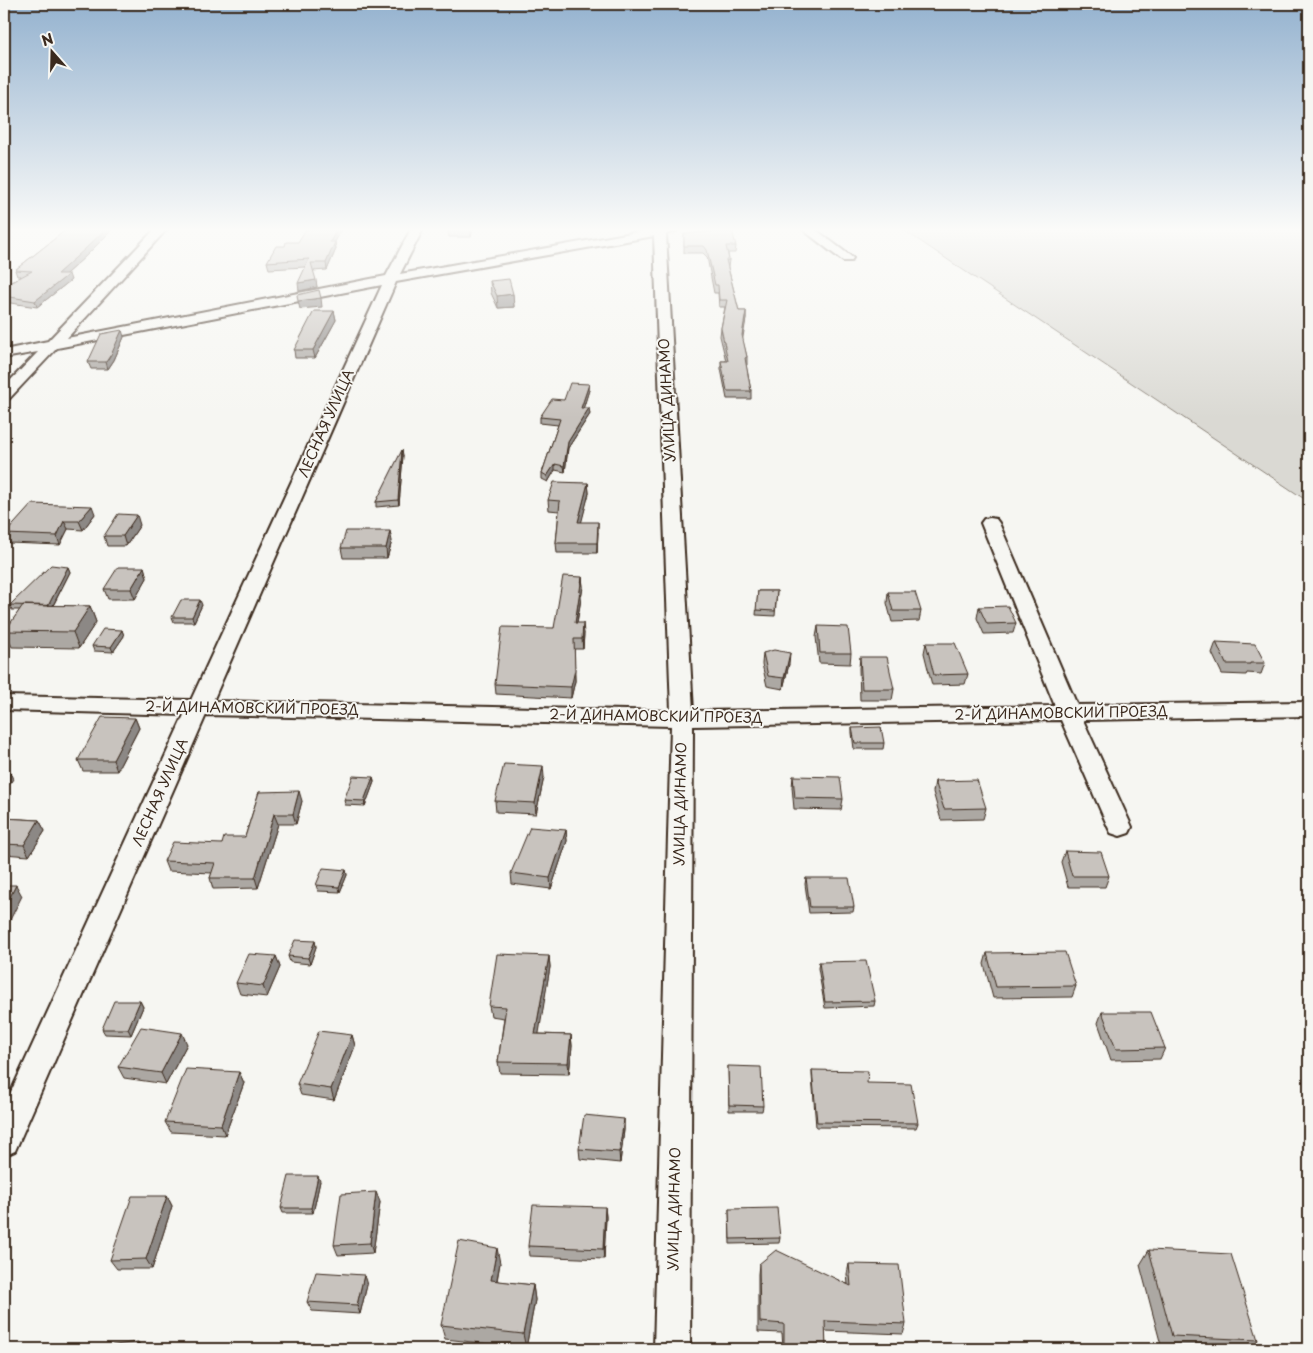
<svg xmlns="http://www.w3.org/2000/svg" width="1313" height="1353" font-family="'Playpen Sans',sans-serif">
  <rect width="100%" height="100%" fill="#f6f6f2"/>
  <filter id="ink" filterUnits="userSpaceOnUse"><feTurbulence type="fractalNoise" baseFrequency=".02" numOctaves="2"/><feDisplacementMap in="SourceGraphic" scale="10" xChannelSelector="R" yChannelSelector="G"/><feConvolveMatrix kernelMatrix="1 2 1 2 8 2 1 2 1" color-interpolation-filters="sRGB"/></filter>
  <g filter="url(#ink)">
    <path fill="#dad9d3" stroke="#8a8278" d="M 902,229 L 1309,229 L 1309,502 Z"/>
    <g fill="none" stroke-linecap="round" stroke-linejoin="round">
      <defs>
        <path id="minor" d="M 155,229 L 167,229 L 67,338 L 386,276 L 411,229 L 423,229 L 400,274 L 654,229 L 678,229 L 676,231 L 666,234 L 693,711 L 1055,706 L 981,523 L 984,519 L 990,518 L 996,519 L 999,523 L 1077,705 L 1309,702 L 1309,716 L 1083,720 L 1132,827 L 1129,833 L 1120,836 L 1111,833 L 1108,827 L 1061,720 L 693,726 L 690,1349 L 654,1349 L 671,726 L 206,715 L 15,1151 L 4,1156 L 4,1107 L 184,715 L 4,710 L 4,696 L 191,700 L 382,285 L 57,348 L 9,399 L 4,401 L 4,387 L 38,352 L 4,358 L 4,350 L 48,341 ZM 654,236 L 671,711 L 213,701 L 396,282 Z
          M 802,229 L 815,229 L 853,258 L 851,261 L 843,261 Z"/>
      </defs>
      <use href="#minor" stroke="#3b2a1e" stroke-width="4"/>
      <use href="#minor" fill="#f6f6f2" fill-rule="evenodd"/>
    </g>
    <path fill="#aca8a3" stroke="#3b2a1e" d="M 67,229 L 113,229 L 87,255 L 66,274 L 71,280 L 37,307 L 4,302 L 4,286 L 21,276 L 17,276 L 15,270 Z
      M 450,229 L 473,229 L 471,237 L 449,237 L 448,231 Z
      M 684,234 L 736,246 L 735,253 L 728,253 L 729,260 L 728,267 L 739,311 L 746,311 L 746,319 L 742,337 L 747,357 L 747,365 L 746,365 L 751,391 L 751,399 L 727,399 L 721,369 L 721,361 L 726,361 L 720,336 L 721,328 L 725,307 L 719,307 L 718,293 L 714,293 L 707,257 L 703,253 L 684,253 Z
      M 335,242 L 336,249 L 327,270 L 313,271 L 317,287 L 299,291 L 305,267 L 269,269 L 267,262 L 285,246 Z
      M 490,281 L 513,294 L 514,307 L 498,308 L 491,293 Z
      M 334,311 L 336,320 L 315,358 L 295,358 L 294,350 Z
      M 124,337 L 114,360 L 108,369 L 91,369 L 88,362 Z
      M 589,384 L 589,390 L 583,408 L 590,414 L 568,448 L 565,472 L 555,470 L 548,482 L 542,479 L 542,473 L 558,425 L 540,423 L 540,417 L 564,400 Z
      M 403,455 L 399,505 L 376,507 L 376,502 Z
      M 588,483 L 589,493 L 581,522 L 598,532 L 597,553 L 557,553 L 556,543 L 559,511 L 549,510 L 548,500 Z
      M 95,514 L 83,530 L 68,529 L 60,545 L 9,543 L 5,534 Z
      M 140,525 L 126,546 L 107,546 L 104,536 Z
      M 392,541 L 387,558 L 343,558 L 341,548 Z
      M 68,567 L 70,572 L 53,606 L 90,606 L 96,622 L 79,648 L 12,647 L 5,631 L 20,610 L 12,610 L 10,605 Z
      M 144,567 L 147,578 L 135,599 L 108,599 L 104,589 Z
      M 582,577 L 583,587 L 577,623 L 584,633 L 583,649 L 574,649 L 575,681 L 571,698 L 496,694 L 495,684 L 554,628 Z
      M 758,591 L 777,591 L 775,616 L 756,615 Z
      M 888,592 L 921,611 L 919,621 L 892,622 L 887,603 Z
      M 202,605 L 194,622 L 174,622 L 172,617 Z
      M 979,607 L 1016,623 L 1013,633 L 984,634 L 977,618 Z
      M 818,626 L 851,653 L 850,664 L 819,663 L 816,637 Z
      M 122,630 L 124,636 L 113,652 L 94,651 L 92,646 Z
      M 1216,642 L 1265,663 L 1261,674 L 1247,673 L 1246,675 L 1222,674 L 1212,653 Z
      M 926,643 L 968,674 L 965,684 L 932,685 L 924,653 Z
      M 763,653 L 789,664 L 783,689 L 767,686 L 762,664 Z
      M 860,657 L 894,689 L 892,700 L 860,700 L 859,668 Z
      M 135,718 L 139,728 L 117,771 L 83,771 L 78,760 Z
      M 852,728 L 884,743 L 883,749 L 854,749 L 852,733 Z
      M 793,776 L 843,799 L 841,810 L 794,809 L 792,787 Z
      M 373,777 L 374,782 L 365,806 L 345,805 L 344,800 Z
      M 544,777 L 536,814 L 496,812 L 495,801 Z
      M 935,781 L 986,808 L 983,819 L 941,820 L 933,792 Z
      M 259,792 L 302,801 L 296,824 L 278,824 L 258,888 L 213,889 L 210,878 L 212,873 L 168,871 L 164,861 L 222,844 L 245,837 Z
      M 4,818 L 39,820 L 45,831 L 29,856 L 4,854 Z
      M 566,830 L 567,841 L 551,889 L 512,884 L 511,873 Z
      M 1065,851 L 1109,876 L 1105,887 L 1068,887 L 1061,862 Z
      M 346,870 L 347,875 L 340,892 L 318,891 L 316,885 Z
      M 806,878 L 854,907 L 853,912 L 809,913 L 805,884 Z
      M 315,941 L 316,947 L 310,964 L 290,962 L 288,956 Z
      M 987,953 L 1076,986 L 1072,997 L 993,998 L 984,964 Z
      M 276,956 L 280,967 L 267,997 L 240,994 L 236,983 Z
      M 549,956 L 550,967 L 538,1034 L 571,1035 L 572,1046 L 569,1074 L 500,1073 L 498,1062 L 504,1018 L 491,1016 L 489,1006 Z
      M 819,962 L 875,1001 L 874,1006 L 825,1008 L 818,968 Z
      M 140,1001 L 143,1007 L 131,1035 L 105,1034 L 102,1029 Z
      M 1102,1012 L 1165,1048 L 1160,1059 L 1111,1060 L 1098,1023 Z
      M 352,1035 L 355,1046 L 334,1100 L 301,1095 L 297,1084 Z
      M 187,1044 L 166,1084 L 124,1078 L 118,1067 Z
      M 728,1066 L 763,1106 L 762,1111 L 729,1111 Z
      M 812,1070 L 867,1083 L 918,1123 L 916,1128 L 816,1127 L 812,1075 Z
      M 239,1072 L 244,1083 L 225,1135 L 171,1132 L 165,1122 Z
      M 624,1119 L 624,1130 L 620,1163 L 580,1159 L 579,1149 Z
      M 320,1181 L 313,1213 L 283,1213 L 281,1208 Z
      M 167,1196 L 172,1206 L 152,1269 L 117,1269 L 110,1260 Z
      M 380,1202 L 373,1253 L 338,1255 L 334,1245 Z
      M 605,1207 L 606,1217 L 604,1259 L 529,1256 L 528,1246 Z
      M 729,1209 L 780,1238 L 779,1243 L 730,1244 Z
      M 1149,1250 L 1258,1340 L 1251,1349 L 1162,1349 L 1140,1265 Z
      M 500,1263 L 497,1281 L 533,1285 L 535,1300 L 526,1348 L 445,1339 L 441,1325 Z
      M 759,1264 L 848,1284 L 847,1274 L 849,1264 L 906,1324 L 903,1334 L 825,1331 L 826,1349 L 783,1349 L 782,1333 L 758,1332 L 758,1274 Z
      M 367,1285 L 360,1314 L 312,1311 L 307,1302 Z"/>
    <path fill="#8c8885" stroke="#3b2a1e" d="M 4,229 L 10,229 L 4,233 Z
      M 106,229 L 113,229 L 87,255 L 59,280 L 57,274 Z
      M 337,229 L 342,229 L 335,242 L 336,249 L 327,270 L 326,263 L 330,242 Z
      M 471,229 L 473,229 L 471,237 L 470,231 Z
      M 69,274 L 71,280 L 37,307 L 35,301 Z
      M 316,280 L 317,287 L 299,291 L 298,283 Z
      M 513,294 L 514,307 L 498,308 L 497,296 Z
      M 321,298 L 322,307 L 300,309 L 298,301 Z
      M 334,311 L 336,320 L 315,358 L 313,350 Z
      M 746,311 L 746,319 L 742,343 L 742,335 Z
      M 122,330 L 124,337 L 114,360 L 108,369 L 106,362 Z
      M 589,384 L 589,390 L 582,413 L 581,408 Z
      M 589,408 L 590,414 L 568,448 L 565,472 L 564,466 L 568,442 Z
      M 402,450 L 403,455 L 399,505 L 398,500 Z
      M 555,464 L 555,470 L 548,482 L 547,476 Z
      M 588,483 L 589,493 L 579,532 L 578,522 Z
      M 92,506 L 95,514 L 83,530 L 79,521 Z
      M 137,515 L 140,525 L 126,546 L 123,536 Z
      M 64,521 L 68,529 L 60,545 L 57,536 Z
      M 598,522 L 598,532 L 597,553 L 597,543 Z
      M 390,531 L 392,541 L 387,558 L 386,548 Z
      M 68,567 L 70,572 L 50,611 L 48,606 Z
      M 144,567 L 147,578 L 135,599 L 131,589 Z
      M 582,577 L 583,587 L 575,633 L 575,623 Z
      M 200,600 L 202,605 L 194,622 L 192,617 Z
      M 90,606 L 96,622 L 79,648 L 73,632 Z
      M 583,623 L 584,633 L 583,649 L 582,639 Z
      M 122,630 L 124,636 L 113,652 L 111,647 Z
      M 574,649 L 575,681 L 571,698 L 571,687 Z
      M 790,653 L 789,664 L 783,689 L 784,678 Z
      M 135,718 L 139,728 L 117,771 L 113,760 Z
      M 543,766 L 544,777 L 536,814 L 535,803 Z
      M 9,770 L 13,779 L 4,793 L 4,777 Z
      M 373,777 L 374,782 L 365,806 L 364,801 Z
      M 299,791 L 302,801 L 296,824 L 293,814 Z
      M 274,814 L 278,824 L 258,888 L 255,878 Z
      M 39,820 L 45,831 L 29,856 L 24,845 Z
      M 566,830 L 567,841 L 551,889 L 550,878 Z
      M 346,870 L 347,875 L 340,892 L 339,887 Z
      M 16,885 L 22,896 L 6,928 L 4,924 L 4,909 Z
      M 315,941 L 316,947 L 310,964 L 308,958 Z
      M 276,956 L 280,967 L 267,997 L 263,986 Z
      M 549,956 L 550,967 L 537,1045 L 535,1034 Z
      M 140,1001 L 143,1007 L 131,1035 L 128,1029 Z
      M 182,1033 L 187,1044 L 166,1084 L 161,1073 Z
      M 352,1035 L 355,1046 L 334,1100 L 331,1089 Z
      M 571,1035 L 572,1046 L 569,1074 L 568,1063 Z
      M 239,1072 L 244,1083 L 225,1135 L 221,1125 Z
      M 624,1119 L 624,1130 L 620,1163 L 619,1152 Z
      M 318,1176 L 320,1181 L 313,1213 L 311,1208 Z
      M 376,1192 L 380,1202 L 373,1253 L 370,1243 Z
      M 167,1196 L 172,1206 L 152,1269 L 146,1259 Z
      M 605,1207 L 606,1217 L 604,1259 L 603,1249 Z
      M 497,1248 L 500,1263 L 494,1295 L 491,1280 Z
      M 364,1275 L 367,1285 L 360,1314 L 357,1305 Z
      M 533,1285 L 535,1300 L 526,1348 L 523,1334 Z
      M 138,1342 L 143,1349 L 137,1349 Z"/>
    <path fill="#c8c3be" stroke="#3b2a1e" d="M 67,229 L 106,229 L 85,249 L 57,274 L 69,274 L 35,301 L 4,296 L 4,286 L 32,271 L 15,270 Z
      M 306,229 L 337,229 L 330,242 L 335,242 L 326,263 L 311,263 L 316,280 L 298,283 L 309,259 L 267,262 L 276,246 L 285,246 L 286,242 L 298,242 Z
      M 450,229 L 471,229 L 470,231 L 448,231 Z
      M 732,230 L 736,246 L 726,246 L 729,260 L 726,260 L 739,311 L 746,311 L 742,335 L 747,357 L 745,358 L 751,391 L 727,391 L 721,361 L 728,361 L 721,328 L 727,300 L 719,300 L 718,285 L 715,285 L 707,250 L 704,246 L 684,246 L 684,234 Z
      M 509,279 L 513,294 L 497,296 L 490,281 Z
      M 319,290 L 321,298 L 298,301 L 297,295 Z
      M 314,311 L 334,311 L 313,350 L 294,350 Z
      M 122,330 L 112,353 L 106,362 L 88,362 L 101,334 Z
      M 570,383 L 589,384 L 581,408 L 589,408 L 568,442 L 564,466 L 555,464 L 547,476 L 542,473 L 560,419 L 540,417 L 552,399 L 564,400 Z
      M 402,450 L 398,500 L 376,502 Z
      M 554,482 L 588,483 L 578,522 L 598,522 L 597,543 L 556,543 L 560,501 L 548,500 Z
      M 32,504 L 92,506 L 79,521 L 64,521 L 57,536 L 5,534 Z
      M 118,514 L 137,515 L 123,536 L 104,536 Z
      M 346,531 L 390,531 L 386,548 L 341,548 Z
      M 51,565 L 68,567 L 48,606 L 10,605 Z
      M 118,567 L 144,567 L 131,589 L 104,589 Z
      M 563,576 L 582,577 L 575,623 L 583,623 L 582,639 L 574,639 L 575,670 L 571,687 L 495,684 L 502,627 L 554,628 Z
      M 758,591 L 777,591 L 775,611 L 756,610 Z
      M 888,592 L 915,592 L 921,611 L 893,611 Z
      M 181,600 L 200,600 L 192,617 L 172,617 Z
      M 23,605 L 90,606 L 73,632 L 5,631 Z
      M 1008,606 L 1016,623 L 987,624 L 979,607 Z
      M 818,626 L 848,627 L 851,653 L 820,653 Z
      M 103,629 L 122,630 L 111,647 L 92,646 Z
      M 1216,642 L 1255,644 L 1265,663 L 1250,663 L 1250,664 L 1226,664 Z
      M 926,643 L 955,643 L 968,674 L 934,675 Z
      M 774,650 L 790,653 L 784,678 L 768,676 L 763,653 Z
      M 860,657 L 887,657 L 894,689 L 862,689 Z
      M 102,717 L 135,718 L 113,760 L 78,760 Z
      M 881,727 L 884,743 L 855,743 L 852,728 Z
      M 504,764 L 543,766 L 535,803 L 495,801 Z
      M 4,770 L 9,770 L 4,777 Z
      M 353,776 L 373,777 L 364,801 L 344,800 Z
      M 793,776 L 840,777 L 843,799 L 795,798 Z
      M 977,780 L 986,808 L 944,809 L 935,781 Z
      M 299,791 L 293,814 L 274,814 L 255,878 L 210,878 L 215,863 L 164,861 L 173,842 L 222,844 L 224,837 L 245,837 L 259,792 Z
      M 4,818 L 39,820 L 24,845 L 4,844 Z
      M 530,827 L 566,830 L 550,878 L 511,873 Z
      M 1065,851 L 1101,852 L 1109,876 L 1072,876 Z
      M 323,868 L 346,870 L 339,887 L 316,885 Z
      M 806,878 L 849,878 L 854,907 L 810,907 Z
      M 4,885 L 16,885 L 4,909 Z
      M 295,940 L 315,941 L 308,958 L 288,956 Z
      M 1065,952 L 1076,986 L 996,987 L 987,953 Z
      M 249,954 L 276,956 L 263,986 L 236,983 Z
      M 497,954 L 549,956 L 535,1034 L 571,1035 L 568,1063 L 498,1062 L 506,1007 L 489,1006 Z
      M 866,961 L 875,1001 L 825,1002 L 819,962 Z
      M 114,1001 L 140,1001 L 128,1029 L 102,1029 Z
      M 1102,1012 L 1151,1012 L 1165,1048 L 1116,1049 Z
      M 141,1027 L 182,1033 L 161,1073 L 118,1067 Z
      M 319,1031 L 352,1035 L 331,1089 L 297,1084 Z
      M 728,1066 L 761,1067 L 763,1106 L 729,1105 Z
      M 186,1069 L 239,1072 L 221,1125 L 165,1122 Z
      M 812,1070 L 868,1071 L 867,1083 L 911,1084 L 918,1123 L 817,1122 Z
      M 584,1115 L 624,1119 L 619,1152 L 579,1149 Z
      M 289,1176 L 318,1176 L 311,1208 L 281,1208 Z
      M 376,1192 L 370,1243 L 334,1245 L 341,1194 Z
      M 132,1196 L 167,1196 L 146,1259 L 110,1260 Z
      M 533,1205 L 605,1207 L 603,1249 L 528,1246 Z
      M 777,1208 L 780,1238 L 730,1239 L 729,1209 Z
      M 459,1241 L 497,1248 L 491,1280 L 533,1285 L 523,1334 L 441,1325 Z
      M 776,1250 L 851,1286 L 849,1264 L 899,1265 L 906,1324 L 825,1321 L 826,1349 L 784,1349 L 784,1324 L 760,1322 L 759,1264 Z
      M 1149,1250 L 1231,1254 L 1258,1340 L 1172,1336 Z
      M 316,1272 L 364,1275 L 357,1305 L 307,1302 Z
      M 138,1342 L 137,1349 L 85,1349 Z"/>
  </g>
  <linearGradient id="sky" x2="0" y2="1"><stop stop-color="#94b2cf"/><stop offset="0.55" stop-color="#fbfbf9"/><stop offset="1" stop-color="#fbfbf9" stop-opacity="0"/></linearGradient>
  <rect width="1313" height="418" fill="url(#sky)"/>
  <g text-anchor="middle" stroke-width="4" stroke-linejoin="round" paint-order="stroke">
    <g font-size="14" fill="#3b2a1e" stroke="#f6f6f2">
      <text transform="translate(667 400) rotate(-93)" y="5">УЛИЦА ДИНАМО</text>
      <text transform="translate(326 423) rotate(-66)" y="5">ЛЕСНАЯ УЛИЦА</text>
      <text transform="translate(252 708) rotate(1)" y="5">2-Й ДИНАМОВСКИЙ ПРОЕЗД</text>
      <text transform="translate(1061 713) rotate(-1)" y="5">2-Й ДИНАМОВСКИЙ ПРОЕЗД</text>
      <text transform="translate(656 716) rotate(1)" y="5">2-Й ДИНАМОВСКИЙ ПРОЕЗД</text>
      <text transform="translate(160 792) rotate(-66)" y="5">ЛЕСНАЯ УЛИЦА</text>
      <text transform="translate(680 804) rotate(-89)" y="5">УЛИЦА ДИНАМО</text>
      <text transform="translate(674 1209) rotate(-89)" y="5">УЛИЦА ДИНАМО</text>
    </g>
  </g>
  <rect width="1313" height="1353" fill="none" stroke="#f6f6f2" stroke-width="20"/>
  <rect x="10" y="10" width="1293" height="1333" fill="none" stroke="#3b2a1e" stroke-width="2" filter="url(#ink)"/>
  <g transform="translate(52 52) rotate(340)" stroke="#f6f6f2" stroke-width="4" paint-order="stroke">
  <path d="M0-4L9 19L0 12L-9 19Z" fill="#3b2a1e"/>
  <text y="-8" font-size="14" font-weight="bold" text-anchor="middle" fill="#3b2a1e">N</text>
  </g>
</svg>
